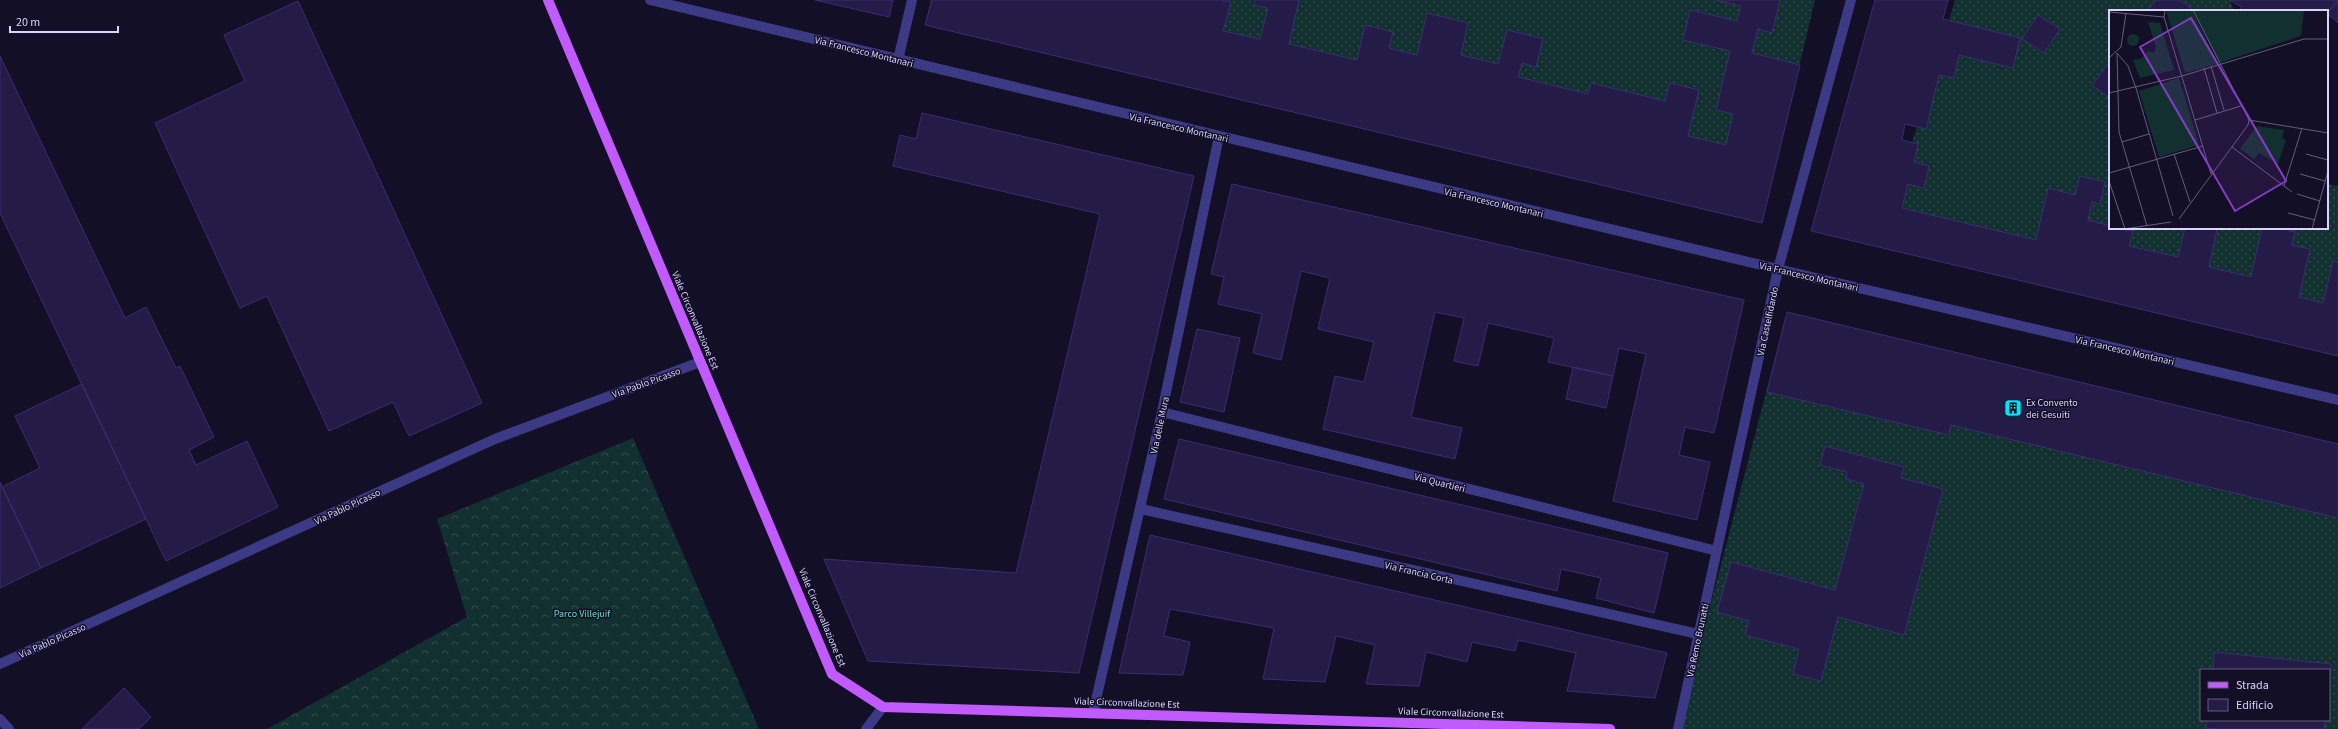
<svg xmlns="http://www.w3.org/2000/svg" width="2338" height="729" font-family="'Source Sans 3',sans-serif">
  <defs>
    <pattern id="forest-crowns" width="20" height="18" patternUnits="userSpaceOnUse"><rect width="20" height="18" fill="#12302f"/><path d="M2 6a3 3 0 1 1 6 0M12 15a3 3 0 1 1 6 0" fill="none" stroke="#344d4e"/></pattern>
    <pattern id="garden-dots" width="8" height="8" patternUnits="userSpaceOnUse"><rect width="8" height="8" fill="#12302f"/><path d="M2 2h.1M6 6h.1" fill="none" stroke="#344d4e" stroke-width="1.8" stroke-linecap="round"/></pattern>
  </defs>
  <rect width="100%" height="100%" fill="#130f26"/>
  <path fill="url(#forest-crowns)" d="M 633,438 L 759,729 L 267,729 L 467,617 L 437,519 Z"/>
  <path fill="url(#garden-dots)" fill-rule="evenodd" d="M 931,0 L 1815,0 L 1762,223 L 925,25 Z
    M 1955,0 L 2230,0 L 2234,11 L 2110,11 L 2110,228 L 2327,228 L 2327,184 L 2338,186 L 2338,326 L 1889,219 Z
    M 1787,312 L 2338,444 L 2338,729 L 1678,729 ZM 2201,670 L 2329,670 L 2329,720 L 2201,720 Z"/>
  <path fill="#241b47" stroke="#3b2d73" d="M 815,0 L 893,0 L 889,17 Z
    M 932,0 L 1220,0 L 1231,2 L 1223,31 L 1260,39 L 1268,8 L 1254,5 L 1255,0 L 1299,0 L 1289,44 L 1357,60 L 1365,25 L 1393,32 L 1389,48 L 1417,55 L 1427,13 L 1468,23 L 1461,55 L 1498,64 L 1507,30 L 1543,39 L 1536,67 L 1522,63 L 1518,77 L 1588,94 L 1591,83 L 1665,101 L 1670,83 L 1699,90 L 1688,136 L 1726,145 L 1733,114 L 1716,110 L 1730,51 L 1683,40 L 1690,10 L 1737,21 L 1741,6 L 1716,0 L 1780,0 L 1772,33 L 1758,29 L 1752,53 L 1800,65 L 1762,223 L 925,25 Z
    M 1875,0 L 1948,0 L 1943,19 L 2020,38 L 2013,68 L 1959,55 L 1954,78 L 1939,75 L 1926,129 L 1905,124 L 1902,140 L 1918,144 L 1914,162 L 1929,166 L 1924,188 L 1908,184 L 1902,208 L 2036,240 L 2048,188 L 2075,195 L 2080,176 L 2105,182 L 2100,204 L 2092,202 L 2088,220 L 2110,226 L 2110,228 L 2133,231 L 2129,246 L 2178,257 L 2185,228 L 2217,229 L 2209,267 L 2251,277 L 2262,228 L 2278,228 L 2295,232 L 2292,245 L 2310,249 L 2299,297 L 2323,303 L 2333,261 L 2338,262 L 2338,356 L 1811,231 Z
    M 2156,0 L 2180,0 L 2192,9 L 2191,11 L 2147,11 Z
    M 2229,0 L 2338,0 L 2338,1 L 2327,13 L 2327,11 L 2238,11 L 2242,7 Z
    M 298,1 L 482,403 L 409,436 L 393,402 L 329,431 L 267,296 L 240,308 L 155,123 L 245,81 L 224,35 Z
    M 2338,1 L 2338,23 L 2327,13 Z
    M 2038,15 L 2060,29 L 2044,53 L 2022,39 Z
    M 0,56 L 125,318 L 146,307 L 176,368 L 180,366 L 214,437 L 189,450 L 196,465 L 247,441 L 278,507 L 166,561 L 0,213 Z
    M 2110,61 L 2110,94 L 2108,97 L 2092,85 Z
    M 922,113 L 1194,176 L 1079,673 L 868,661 L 824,559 L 1016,573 L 1100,214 L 893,166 L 900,135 L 916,139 Z
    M 1232,184 L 1744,300 L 1714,433 L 1685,427 L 1679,455 L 1710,462 L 1697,520 L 1613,501 L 1646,354 L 1619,348 L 1613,376 L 1548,362 L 1554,338 L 1488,323 L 1478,366 L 1454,361 L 1464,318 L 1435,312 L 1411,417 L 1462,428 L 1455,459 L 1323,429 L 1335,376 L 1364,382 L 1374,342 L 1318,329 L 1330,278 L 1301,271 L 1281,360 L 1253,353 L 1262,314 L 1218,304 L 1224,277 L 1211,274 Z
    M 1787,312 L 2338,444 L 2338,518 L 1951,425 L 1949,435 L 1767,392 Z
    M 1197,329 L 1240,338 L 1224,412 L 1180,402 Z
    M 1573,367 L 1613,376 L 1606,408 L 1566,399 Z
    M 82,384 L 146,519 L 41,568 L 2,487 L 40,468 L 15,416 Z
    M 1179,439 L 1668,553 L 1654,613 L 1596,598 L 1601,578 L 1561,569 L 1557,591 L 1164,499 Z
    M 1825,446 L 1904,467 L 1901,478 L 1943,489 L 1904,635 L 1838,617 L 1821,681 L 1793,674 L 1799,649 L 1745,635 L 1749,621 L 1717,612 L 1731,562 L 1835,590 L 1864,484 L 1846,479 L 1847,472 L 1820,465 Z
    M 0,482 L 41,568 L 0,588 Z
    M 1150,535 L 1667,653 L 1655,698 L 1567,691 L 1576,653 L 1518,640 L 1515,651 L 1472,642 L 1467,662 L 1426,652 L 1419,686 L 1366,684 L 1375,645 L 1336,636 L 1325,682 L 1263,679 L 1274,628 L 1170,609 L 1164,636 L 1190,642 L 1183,675 L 1119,673 Z
    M 2214,652 L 2331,664 L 2329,686 L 2329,670 L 2213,670 Z
    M 124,688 L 151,717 L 139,729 L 82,729 Z
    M 2207,720 L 2325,720 L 2324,729 L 2216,729 L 2206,728 Z"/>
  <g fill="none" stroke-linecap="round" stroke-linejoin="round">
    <path stroke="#3d3a85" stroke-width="10" d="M 650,0 L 1778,269 L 2338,400
      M 898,60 L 912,0
      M 1162,412 L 1717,551
      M 1141,509 L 1698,634
      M 0,664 L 495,439 L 700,362
      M 1093,713 L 1162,412 L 1219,136
      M 0,719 L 9,729
      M 866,729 L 883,707
      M 1678,729 L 1778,269 L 1851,0"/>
    <path stroke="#c25bff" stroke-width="10" d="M 548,0 L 832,674 L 883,707 L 1610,729"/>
  </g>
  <defs>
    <symbol id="building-square" viewBox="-11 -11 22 22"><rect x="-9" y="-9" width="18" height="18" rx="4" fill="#00e5ff" stroke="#130f26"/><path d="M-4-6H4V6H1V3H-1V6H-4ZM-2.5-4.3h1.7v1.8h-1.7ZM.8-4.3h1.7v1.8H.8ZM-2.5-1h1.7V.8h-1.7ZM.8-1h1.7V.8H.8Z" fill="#111"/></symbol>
  </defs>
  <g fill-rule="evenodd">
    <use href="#building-square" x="2003" y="398" width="20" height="20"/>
  </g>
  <g text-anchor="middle" stroke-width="3" stroke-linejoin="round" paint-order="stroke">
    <g font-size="10" fill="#d9d4ff" stroke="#130f26">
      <text transform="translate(864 51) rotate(14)" y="4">Via Francesco Montanari</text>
      <text transform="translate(1179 127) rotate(13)" y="4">Via Francesco Montanari</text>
      <text transform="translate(1494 202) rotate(13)" y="4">Via Francesco Montanari</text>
      <text transform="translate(1809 276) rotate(13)" y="4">Via Francesco Montanari</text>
      <text transform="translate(696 320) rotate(67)" y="4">Viale Circonvallazione Est</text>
      <text transform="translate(1767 321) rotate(-78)" y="4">Via Castelfidardo</text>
      <text transform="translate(2125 350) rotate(13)" y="4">Via Francesco Montanari</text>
      <text transform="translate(646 382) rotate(-20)" y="4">Via Pablo Picasso</text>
      <text transform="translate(1159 425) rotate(-78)" y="4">Via delle Mura</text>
      <text transform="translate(1440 482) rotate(14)" y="4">Via Quartieri</text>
      <text transform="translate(347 506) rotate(-25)" y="4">Via Pablo Picasso</text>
      <text transform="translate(1419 572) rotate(13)" y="4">Via Francia Corta</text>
      <text transform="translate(823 617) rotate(67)" y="4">Viale Circonvallazione Est</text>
      <text transform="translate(52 640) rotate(-24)" y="4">Via Pablo Picasso</text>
      <text transform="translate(1697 640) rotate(-78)" y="4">Via Remo Brunatti</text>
      <text transform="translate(1127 702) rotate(2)" y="4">Viale Circonvallazione Est</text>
      <text transform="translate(1451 712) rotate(2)" y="4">Viale Circonvallazione Est</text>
    </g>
    <g font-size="10" fill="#d9d4ff" stroke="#130f26" text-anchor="start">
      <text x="2026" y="406">Ex Convento<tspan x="2026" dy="12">dei Gesuiti</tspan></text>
    </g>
    <g font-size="10" fill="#5fe0c0" stroke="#130f26">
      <text x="582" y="617">Parco Villejuif</text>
    </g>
  </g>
  <g transform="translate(2109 10)">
    <rect width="219" height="219" fill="#130f26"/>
    <path d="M18 30a6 6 0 1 1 12 0a6 6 0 1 1-12 0Z" fill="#12302f"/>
    <path d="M 148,116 L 175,120 L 173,128 L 177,130 L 169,154 L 150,143 L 145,149 L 131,139 Z" fill="#12302f"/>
    <path d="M 57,0 L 83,0 L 109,54 L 76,63 ZM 39,12 L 51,13 L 65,60 L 31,68 L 24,50 L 32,49 L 39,41 L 45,43 L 47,37 ZM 70,68 L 90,135 L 50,147 L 30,81 Z" fill="#12302f"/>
    <path d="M 84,0 L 195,0 L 192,26 L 110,53 Z" fill="#12302f"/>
    <path fill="none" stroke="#625e7d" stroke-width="1" d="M 56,0 L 55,7 L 102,164M 0,2 L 55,7M 8,43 L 10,122 L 38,216M 8,43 L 19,56 L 27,78 L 64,206M 0,48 L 12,37 L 17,3M 102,56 L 115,100M 95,58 L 108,103M 0,83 L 73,66 L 195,29 L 219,29M 86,110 L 132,96M 140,110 L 219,123M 13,132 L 40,124M 123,137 L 183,182M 65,144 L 81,192M 197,144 L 219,150M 0,163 L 94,136M 191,164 L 216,171M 0,171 L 16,219M 175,176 L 193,118M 188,184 L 211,191M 179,203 L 206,210M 70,209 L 139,115 L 140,110 L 84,0M 15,219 L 62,212M 203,219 L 219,161"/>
    <path fill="#843dc5" fill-opacity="0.15" stroke="#843dc5" stroke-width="2" d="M 82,8 L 177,171 L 126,201 L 31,37 Z"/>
    <rect width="219" height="219" fill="none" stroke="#d9d4ff" stroke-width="2"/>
  </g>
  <rect x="2200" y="669" width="130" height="52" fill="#130f26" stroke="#625e7d"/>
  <rect x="2208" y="682" width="20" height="6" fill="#c25bff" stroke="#625e7d"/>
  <text x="2236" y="689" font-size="12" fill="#d9d4ff">Strada</text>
  <rect x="2208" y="699" width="20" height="12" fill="#241b47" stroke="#625e7d"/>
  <text x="2236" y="709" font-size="12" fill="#d9d4ff">Edificio</text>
  <path d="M10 26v6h108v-6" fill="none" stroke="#d9d4ff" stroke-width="2"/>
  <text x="16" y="26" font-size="12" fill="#d9d4ff" stroke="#130f26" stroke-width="3" paint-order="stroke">20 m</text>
</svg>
